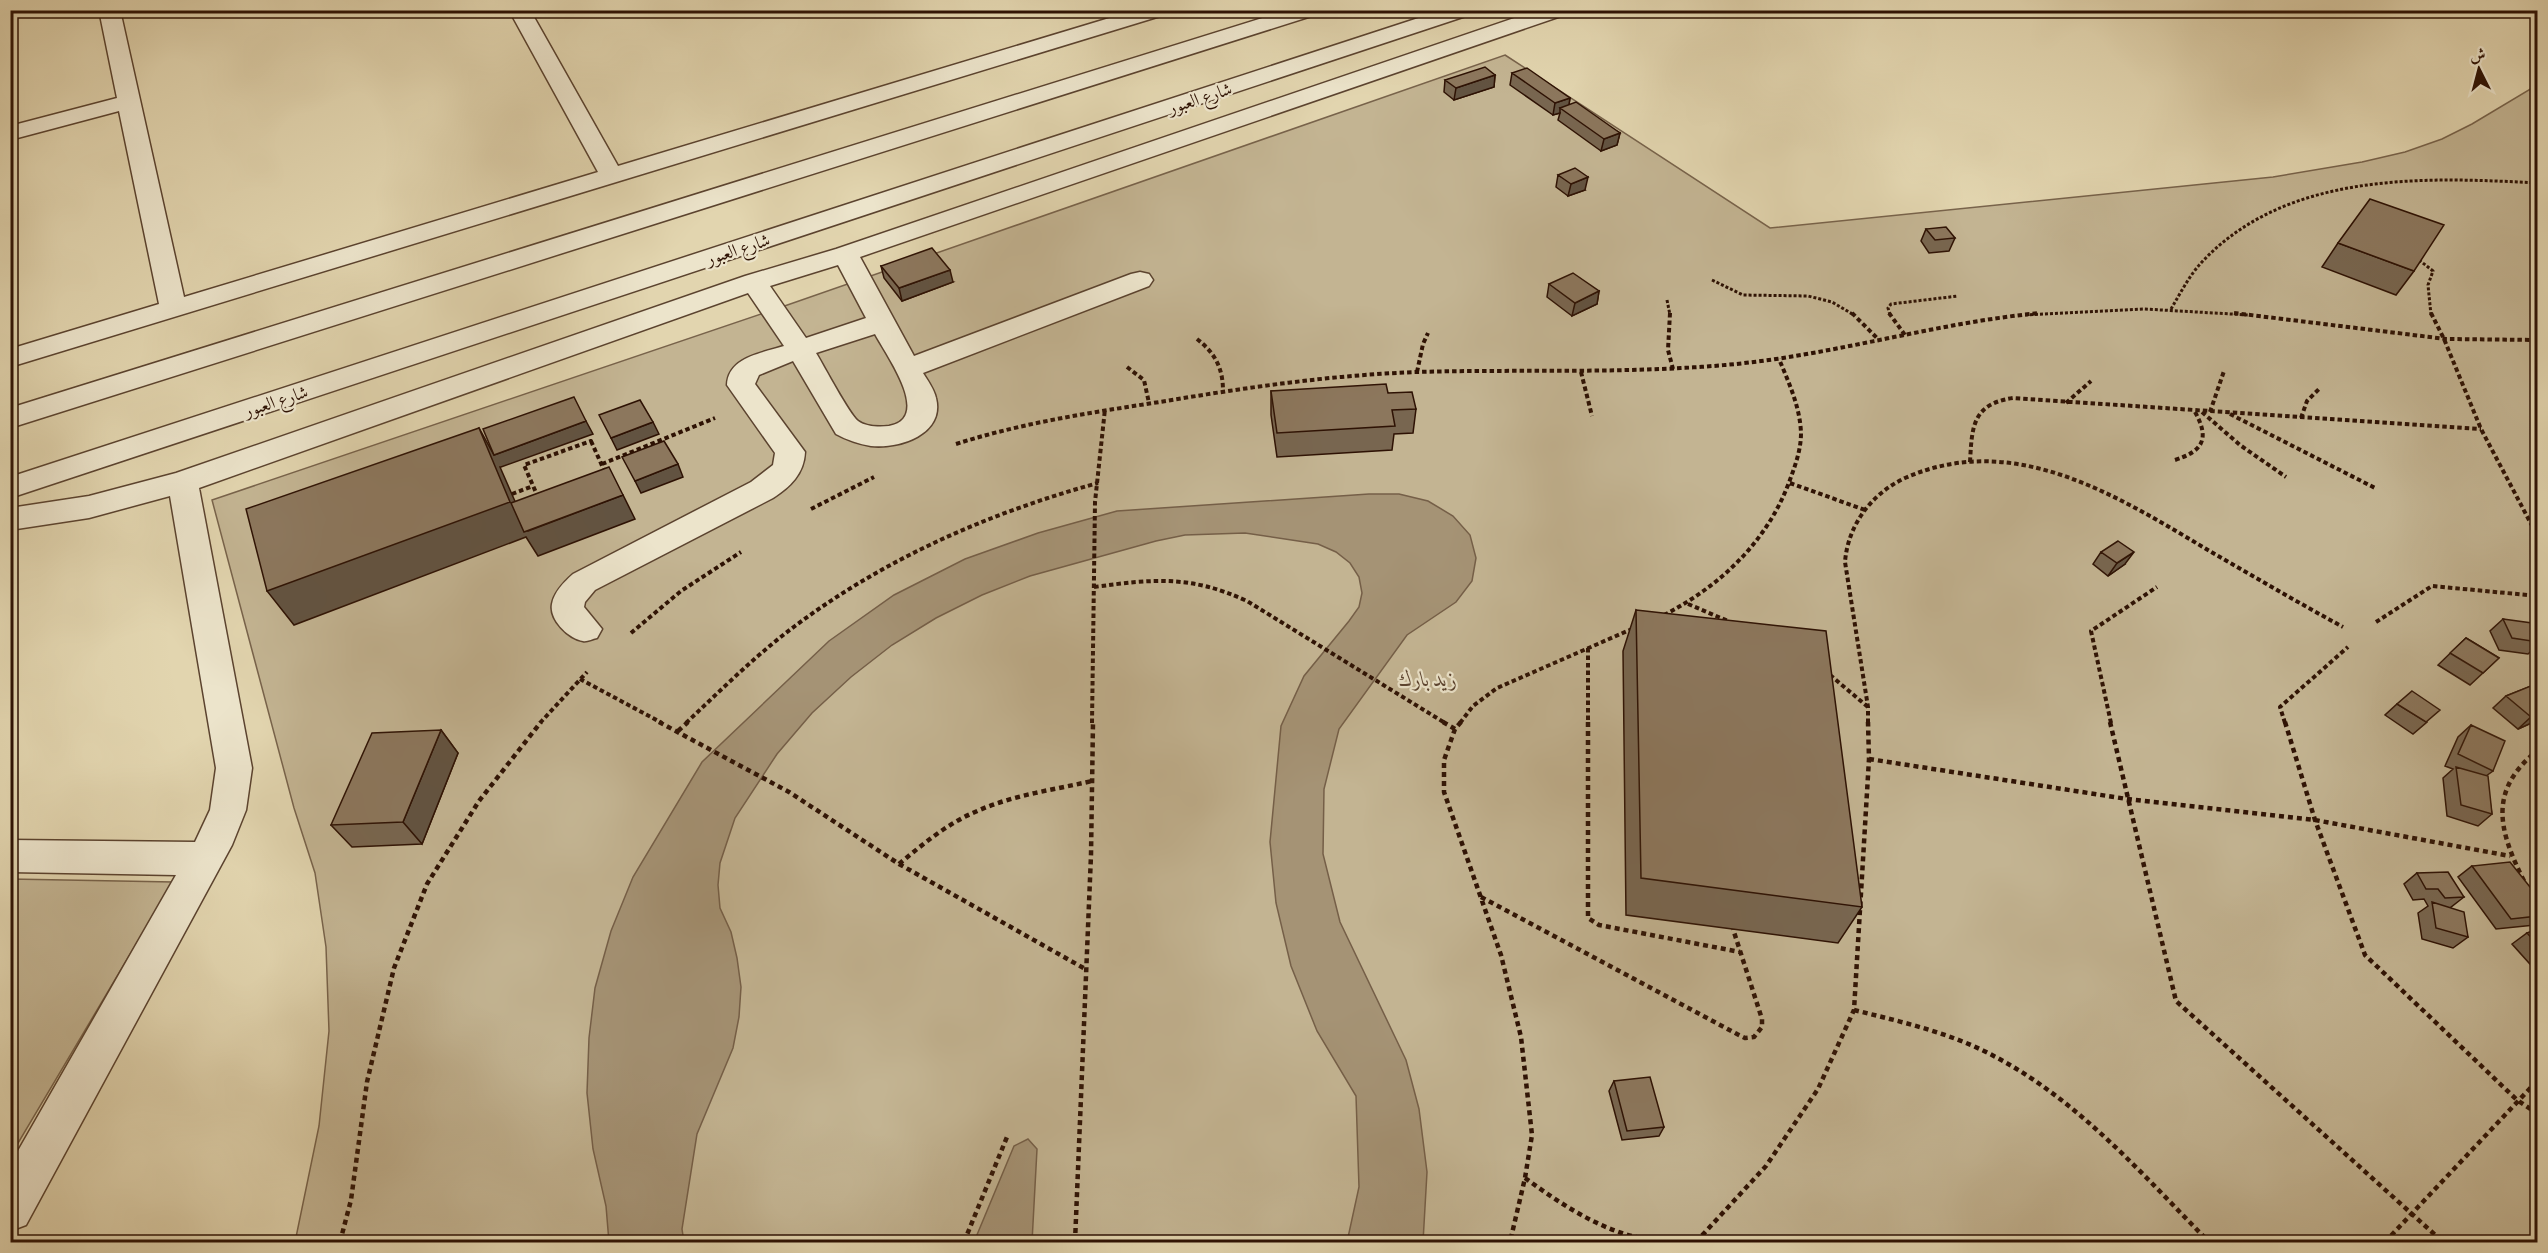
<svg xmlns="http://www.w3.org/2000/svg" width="2548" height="1253" font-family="Alegreya,Amiri,serif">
  <rect width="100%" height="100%" fill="#e2d5af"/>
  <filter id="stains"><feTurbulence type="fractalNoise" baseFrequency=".00333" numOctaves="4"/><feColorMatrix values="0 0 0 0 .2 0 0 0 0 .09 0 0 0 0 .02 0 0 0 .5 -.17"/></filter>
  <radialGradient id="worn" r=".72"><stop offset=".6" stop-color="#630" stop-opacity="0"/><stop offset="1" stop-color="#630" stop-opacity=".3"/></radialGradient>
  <path fill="#c3b492" stroke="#78634b" stroke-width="1.5" d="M 1505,55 L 1770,228 L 2273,177 L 2362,162 L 2405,152 L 2442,139 L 2472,124 L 2537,85 L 2537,1242 L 295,1242 L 319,1126 L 329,1031 L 326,947 L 315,873 L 294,808 L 212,500 L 773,310 Z
    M 10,879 L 173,882 L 11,1155 L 10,1155 Z"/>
  <path fill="#a59375" stroke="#755f48" stroke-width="1.5" d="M 1369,494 L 1399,494 L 1428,501 L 1453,516 L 1470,535 L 1476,558 L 1472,581 L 1456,602 L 1407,635 L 1339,729 L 1324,789 L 1323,854 L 1340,922 L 1406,1060 L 1419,1109 L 1427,1172 L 1423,1242 L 1347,1242 L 1359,1187 L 1356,1096 L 1317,1031 L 1291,966 L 1276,903 L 1270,842 L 1281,726 L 1304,676 L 1349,621 L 1359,607 L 1362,593 L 1359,577 L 1350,563 L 1336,552 L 1318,544 L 1245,533 L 1185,535 L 1156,541 L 1030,576 L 982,595 L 936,618 L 892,645 L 851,677 L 812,713 L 777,754 L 735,818 L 720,863 L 718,885 L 720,908 L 731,932 L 737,958 L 741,987 L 739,1017 L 733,1048 L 697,1134 L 682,1229 L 684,1242 L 609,1242 L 606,1206 L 593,1149 L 587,1093 L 589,1038 L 595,988 L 611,931 L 633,877 L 702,762 L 829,641 L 894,595 L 965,559 L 1038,533 L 1117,511 Z
    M 1028,1139 L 1037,1149 L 1032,1242 L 974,1242 L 1014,1146 Z"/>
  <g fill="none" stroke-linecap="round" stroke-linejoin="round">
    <defs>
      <path id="minor" d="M 99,10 L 120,10 L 184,297 L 598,172 L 509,10 L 530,10 L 618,166 L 1136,10 L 1170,10 L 1167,14 L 10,367 L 10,349 L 159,304 L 119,111 L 10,140 L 10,126 L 117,98 Z
        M 1288,10 L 1321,10 L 1318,14 L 10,428 L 10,408 Z
        M 1443,10 L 1475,10 L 1472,14 L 10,498 L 10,477 Z
        M 1538,10 L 1570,10 L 1567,14 L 860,257 L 914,356 L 1131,274 L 1140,272 L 1149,274 L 1153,280 L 1149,286 L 923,373 C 928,381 934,389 936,398 C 945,434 900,449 871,446 C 859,444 847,440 836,434 L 793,361 L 759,375 L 755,384 L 805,452 C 804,474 790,487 773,498 L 595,590 L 585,602 L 584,607 L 602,629 L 597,638 C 592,639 587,642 583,641 C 569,639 549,620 552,604 C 554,592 564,582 573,574 L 751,482 L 773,465 L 775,453 L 727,385 C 728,357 762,353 784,346 L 748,293 L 199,488 L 252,768 L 246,810 L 232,845 L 26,1225 L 10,1231 L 10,1165 L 176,875 L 10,872 L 10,840 L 195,842 L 210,810 L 216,768 L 170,496 L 89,518 L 10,530 L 10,508 L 89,496 L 176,473 L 745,276 L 836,249 ZM 838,265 L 866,318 L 806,338 L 770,286 ZM 875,334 C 886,355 933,418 889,426 C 880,427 866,427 858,421 C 849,414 824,366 816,353 Z"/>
    </defs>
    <use href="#minor" stroke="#5b432f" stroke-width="3"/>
    <path stroke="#2e1204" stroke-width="3" stroke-dasharray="3 2" stroke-linecap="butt" d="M 2419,260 L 2433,271 L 2428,285 L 2431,315
      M 1712,280 L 1743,295 L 1808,296 L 1832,302 L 1854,315
      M 1667,300 L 1670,315
      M 2171,309 C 2180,294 2189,276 2201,263 C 2286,171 2424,177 2538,183
      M 1890,315 L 1888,308 L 1891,304 L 1958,296
      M 2025,315 L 2144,309 L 2249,315"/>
    <path stroke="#2e1204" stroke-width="4" stroke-dasharray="4.5 3" stroke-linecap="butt" d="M 1670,313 L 1668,350 L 1673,369
      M 1852,313 L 1880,341
      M 1889,313 L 1905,335
      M 2234,313 L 2446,339 L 2538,340
      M 2431,313 L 2444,339 L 2481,429 L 2538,537
      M 1197,339 C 1215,353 1223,368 1223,391
      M 1127,367 L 1144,380 L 1149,403
      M 1417,372 L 1423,344 L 1428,333
      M 1581,372 L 1592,416
      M 2066,403 L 2091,381
      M 2202,412 L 2240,445 L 2286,477
      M 2210,412 L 2224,371
      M 2230,414 L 2377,489
      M 2301,418 L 2307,401 L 2320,388
      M 591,441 L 608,479 L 541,504 L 524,465 Z
      M 956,444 C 1025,422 1095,412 1166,401 C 1249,387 1333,375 1417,372 C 1520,369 1623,374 1725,365 C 1831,356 1934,323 2040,313
      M 2175,460 C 2203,451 2210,439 2195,412
      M 1970,462 C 1972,427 1972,404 2013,398 L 2481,429
      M 602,464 L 715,418
      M 1790,483 L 1865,510
      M 512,494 L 533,486
      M 811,509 L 874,477
      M 1094,587 C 1154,579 1190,575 1247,601 L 1445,723
      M 1688,604 L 1728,621
      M 1664,615 C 1722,585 1769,540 1791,477 C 1796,463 1801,449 1801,433 C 1800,407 1789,383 1779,359
      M 2376,622 L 2432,586 L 2538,596
      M 631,633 L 681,591 L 741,552
      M 1588,648 L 1588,723
      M 1830,675 L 1868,707
      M 580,679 L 662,723
      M 540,723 L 587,672
      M 686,723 C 721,690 756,655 795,626 C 886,558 989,513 1098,483
      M 1092,723 L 1095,502 L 1105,409
      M 1460,723 L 1473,706 L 1497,688 L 1632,629
      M 1868,723 L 1868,707 L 1845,562 C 1848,525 1871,494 1905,478 C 2016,429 2120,498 2213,553 C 2256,578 2299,603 2343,627
      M 2111,723 L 2091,631 L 2157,587
      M 2285,723 L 2280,707 L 2348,647"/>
    <path stroke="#2e1204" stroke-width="4.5" stroke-dasharray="5 4" stroke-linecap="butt" d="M 659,722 L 789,792 L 899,864 L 1087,970
      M 1443,722 L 1455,729
      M 1461,722 L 1455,729 L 1444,760 L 1444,792 L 1501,955 L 1521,1037 L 1532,1135 L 1525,1178 L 1510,1242
      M 1588,722 L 1588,918 L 1599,925 L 1740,952
      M 2110,722 L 2176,1001 L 2443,1242
      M 2285,722 L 2315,820 L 2365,955 L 2517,1100 L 2538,1114
      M 678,731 L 688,722
      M 1869,759 L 2127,799 L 2315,820 L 2510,856
      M 899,864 C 923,844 947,824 975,812 C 1012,795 1053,790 1092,781
      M 2524,881 C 2498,829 2488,790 2538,750
      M 1481,897 L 1737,1034 L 1745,1038 L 1754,1037 L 1762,1027 L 1762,1019 L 1733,929
      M 1854,1010 C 1898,1021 1943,1031 1984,1051 C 2074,1095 2140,1172 2209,1242
      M 1525,1178 C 1565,1207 1607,1235 1657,1241 C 1671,1242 1685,1239 1699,1239
      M 340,1242 L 351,1200 L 367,1082 L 394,968 L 427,884 L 479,801 L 541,722
      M 964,1242 L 1007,1137
      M 1075,1242 L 1091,855 L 1093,722
      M 1696,1242 L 1766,1166 L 1818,1089 L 1854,1010 L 1869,759 L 1868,722
      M 2385,1242 L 2538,1080"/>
    <use href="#minor" fill="#ece4cb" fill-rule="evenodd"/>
  </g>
  <path fill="#786650" stroke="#2e1204" stroke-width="1.5" d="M 1512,73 L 1570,98 L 1569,105 L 1620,133 L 1617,145 L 1601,151 L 1558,120 L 1560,113 L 1553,115 L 1510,85 Z
    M 1495,75 L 1494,87 L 1454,100 L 1444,92 L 1445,80 Z
    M 1558,175 L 1585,190 L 1568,196 L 1556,187 Z
    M 1926,229 L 1955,238 L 1949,251 L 1929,253 L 1921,241 Z
    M 2338,243 L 2414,271 L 2396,295 L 2322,267 Z
    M 881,266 L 953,282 L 902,301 L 884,278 Z
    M 1549,284 L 1599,291 L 1597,304 L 1572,316 L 1547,297 Z
    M 1271,391 L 1388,393 L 1416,409 L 1413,433 L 1394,434 L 1392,450 L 1277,457 L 1271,415 Z
    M 2101,552 L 2125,564 L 2108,576 L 2093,564 Z
    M 1636,610 L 1862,907 L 1838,943 L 1626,915 L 1623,651 Z
    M 2503,619 L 2536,631 L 2538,629 L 2538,648 L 2537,646 L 2528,654 L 2499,650 L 2490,631 Z
    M 2466,638 L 2499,658 L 2470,685 L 2438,665 Z
    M 2538,680 L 2538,720 L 2518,729 L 2493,708 L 2506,696 L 2534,685 L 2533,684 Z
    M 2397,704 L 2427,722 L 2413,734 L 2385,715 Z
    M 2471,725 L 2493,771 L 2486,776 L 2492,814 L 2478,826 L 2447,816 L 2443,778 L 2453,769 L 2445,766 L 2458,737 Z
    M 441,730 L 458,753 L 422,844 L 352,847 L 331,825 Z
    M 2472,866 L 2538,897 L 2538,924 L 2535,925 L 2496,929 L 2458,877 Z
    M 2417,873 L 2464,897 L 2450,908 L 2468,937 L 2453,948 L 2422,939 L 2418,913 L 2428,906 L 2424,899 L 2413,900 L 2404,884 Z
    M 2538,930 L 2538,973 L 2512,944 L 2527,933 Z
    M 1614,1081 L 1664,1127 L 1659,1136 L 1622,1140 L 1609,1091 Z"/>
  <path fill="#625341" stroke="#2e1204" stroke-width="1.5" d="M 1495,75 L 1494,87 L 1454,100 L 1456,88 Z
    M 1570,98 L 1568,110 L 1560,108 L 1560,113 L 1553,115 L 1555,103 Z
    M 1620,133 L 1617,145 L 1601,151 L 1604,139 Z
    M 1588,177 L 1585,190 L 1568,196 L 1571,184 Z
    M 950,270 L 953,282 L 902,301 L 899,288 Z
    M 1599,291 L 1597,304 L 1572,316 L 1575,303 Z
    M 586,421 L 593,434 L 501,467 L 500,467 L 528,531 L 623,495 L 635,519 L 538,556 L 526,537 L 294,625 L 267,591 L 479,428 L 494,455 Z
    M 653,422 L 659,434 L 617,450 L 611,438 Z
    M 678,464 L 683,477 L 641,493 L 635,481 Z
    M 2134,552 L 2125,564 L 2108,576 L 2117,563 Z
    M 2538,714 L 2538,720 L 2518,729 L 2531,717 Z
    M 441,730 L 458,753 L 422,844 L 403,822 Z"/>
  <path fill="#8c775d" stroke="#2e1204" stroke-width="1.5" d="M 1485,67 L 1495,75 L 1456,88 L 1445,80 Z
    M 1527,68 L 1570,98 L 1555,103 L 1512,73 Z
    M 1576,102 L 1620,133 L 1604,139 L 1560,108 Z
    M 1575,168 L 1588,177 L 1571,184 L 1558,175 Z
    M 2370,199 L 2444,225 L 2414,271 L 2338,243 Z
    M 1946,227 L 1955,238 L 1935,240 L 1926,229 Z
    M 932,248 L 950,270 L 899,288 L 881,266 Z
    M 1573,273 L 1599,291 L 1575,303 L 1549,284 Z
    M 1386,384 L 1388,393 L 1412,392 L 1416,409 L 1392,410 L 1395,426 L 1277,433 L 1271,391 Z
    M 574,397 L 586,421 L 494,455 L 483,429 Z
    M 640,400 L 653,422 L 611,438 L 599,415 Z
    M 479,428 L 510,502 L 267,591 L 246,509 Z
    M 664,441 L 678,464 L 635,481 L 622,457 Z
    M 609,467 L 623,495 L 524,532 L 511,503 Z
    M 2118,541 L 2134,552 L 2117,563 L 2101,552 Z
    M 1636,610 L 1826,631 L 1862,907 L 1641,878 Z
    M 2503,619 L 2532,623 L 2538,635 L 2538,642 L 2512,638 Z
    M 2466,638 L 2499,658 L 2483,673 L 2450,653 Z
    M 2538,683 L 2538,714 L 2531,717 L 2506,696 Z
    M 2412,691 L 2440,710 L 2426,722 L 2397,704 Z
    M 2471,725 L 2505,741 L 2493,771 L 2458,754 Z
    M 441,730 L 403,822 L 331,825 L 372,733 Z
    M 2456,767 L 2488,776 L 2492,814 L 2461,805 Z
    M 2510,862 L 2538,897 L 2538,916 L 2511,919 L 2472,866 Z
    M 2448,872 L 2464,897 L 2445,898 L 2438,889 L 2426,889 L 2417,873 Z
    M 2432,902 L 2464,912 L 2468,937 L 2436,928 Z
    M 2538,930 L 2538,945 L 2527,933 Z
    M 1650,1077 L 1664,1127 L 1627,1131 L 1614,1081 Z"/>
  <g text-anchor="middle" stroke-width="4.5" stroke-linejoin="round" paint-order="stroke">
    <g font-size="18" fill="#2e1204" stroke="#ece4cb">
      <text transform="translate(1200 98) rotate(-18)" y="6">شارع العبور</text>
      <text transform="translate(738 249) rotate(-18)" y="6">شارع العبور</text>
      <text transform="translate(276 401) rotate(-18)" y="6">شارع العبور</text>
    </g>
    <g font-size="21" font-style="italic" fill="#5b432f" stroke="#ece4cb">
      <text x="1428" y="686">زيد بارك</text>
    </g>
  </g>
  <rect width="2548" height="1253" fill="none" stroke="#e2d5af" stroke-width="36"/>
  <rect x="12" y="12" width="2524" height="1229" fill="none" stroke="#2e1204" stroke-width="3"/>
  <rect x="18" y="18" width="2512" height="1217" fill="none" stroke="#2e1204" stroke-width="1.5"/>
  <g transform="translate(2479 69) rotate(354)" stroke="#ece4cb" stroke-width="4.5" paint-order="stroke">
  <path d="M0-4.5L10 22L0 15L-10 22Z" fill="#2e1204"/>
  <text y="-9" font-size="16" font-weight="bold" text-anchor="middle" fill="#2e1204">ش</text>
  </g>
  <rect width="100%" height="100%" filter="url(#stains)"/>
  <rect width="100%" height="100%" fill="url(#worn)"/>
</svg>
